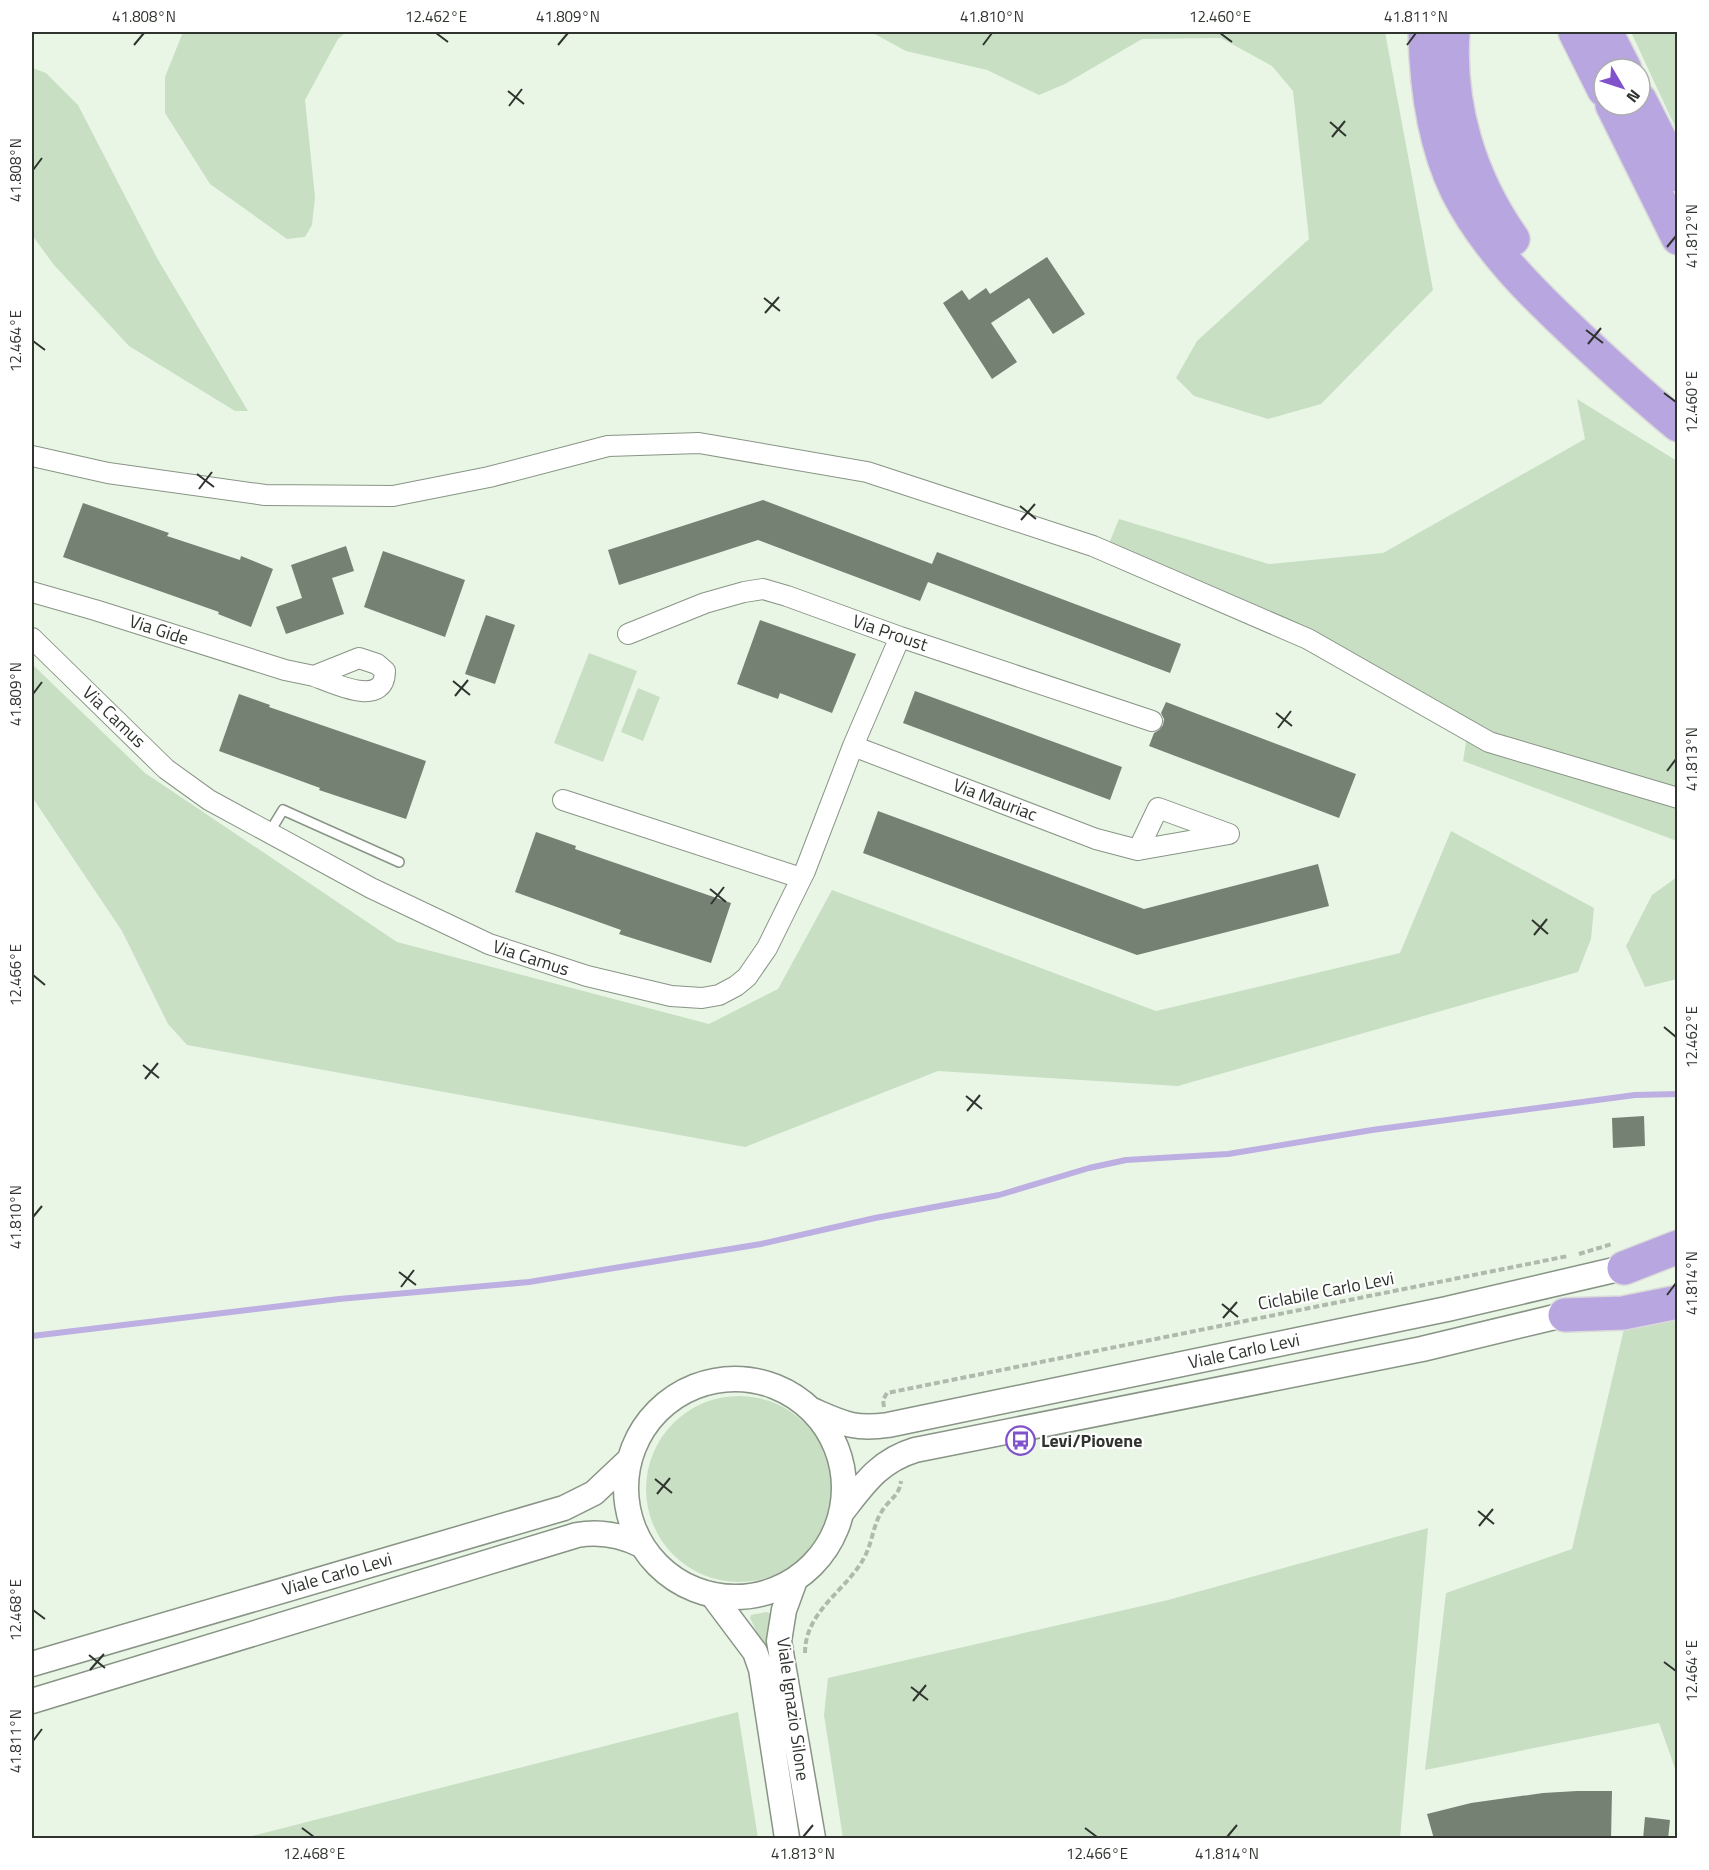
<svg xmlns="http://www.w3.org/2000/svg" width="1709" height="1870" font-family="'Titillium Web',sans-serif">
  <rect width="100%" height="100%" fill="#e9f6e6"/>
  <path fill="#c8dfc4" d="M 183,32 L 346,32 L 338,39 L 305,100 L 315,197 L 312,225 L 305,237 L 287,239 L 210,184 L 165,113 L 165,77 Z
    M 871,32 L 1385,32 L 1433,290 L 1321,404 L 1268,419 L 1194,396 L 1176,378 L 1197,341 L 1309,239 L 1293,91 L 1272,66 L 1221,38 L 1142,39 L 1065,84 L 1039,95 L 987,70 L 906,51 Z
    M 1631,32 L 1677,32 L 1677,131 Z
    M 32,68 L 46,73 L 78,105 L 157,258 L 248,411 L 235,411 L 129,346 L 54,265 L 32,235 Z
    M 1577,399 L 1677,461 L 1677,841 L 1463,761 L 1468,730 L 1357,667 L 1106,551 L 1119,519 L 1269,564 L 1383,553 L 1585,439 Z
    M 589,653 L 637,671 L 603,762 L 554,743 Z
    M 32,664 L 145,773 L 397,942 L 709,1024 L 778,989 L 832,890 L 1156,1011 L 1400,953 L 1451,831 L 1594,908 L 1591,939 L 1578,972 L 1178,1086 L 938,1071 L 745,1147 L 187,1045 L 168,1024 L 122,931 L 32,797 Z
    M 638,688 L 660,697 L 643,741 L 621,732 Z
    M 1677,877 L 1677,979 L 1645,987 L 1626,946 L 1652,895 Z
    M 1677,1316 L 1677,1774 L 1659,1723 L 1425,1770 L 1446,1593 L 1572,1549 L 1624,1329 Z
    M646 1489a93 93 0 1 1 186 0a93 93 0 1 1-186 0Z
    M 1428,1528 L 1400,1838 L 843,1838 L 824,1715 L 828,1678 L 1168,1600 Z
    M 766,1612 L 773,1614 L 780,1696 L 765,1649 L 750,1618 L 751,1615 Z
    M 738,1712 L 758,1838 L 244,1838 Z"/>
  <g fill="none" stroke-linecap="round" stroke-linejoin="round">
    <path stroke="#bdafe1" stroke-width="6" d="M 32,1336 L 339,1299 L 529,1282 L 761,1244 L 875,1218 L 999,1195 L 1089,1168 L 1126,1160 L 1228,1154 L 1372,1130 L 1635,1095 L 1678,1094"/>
  </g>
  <path fill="#758173" d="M 1047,257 L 1085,314 L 1053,334 L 1029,298 L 991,323 L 1017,362 L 992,379 L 943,303 L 962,290 L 969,300 L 986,288 L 990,294 Z
    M 763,500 L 932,564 L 937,552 L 1181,644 L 1170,673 L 928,582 L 920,601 L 758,540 L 619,585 L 608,550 Z
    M 83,503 L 169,533 L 167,536 L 240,560 L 241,556 L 273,569 L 251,627 L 218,614 L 219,612 L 63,557 Z
    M 346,546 L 354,571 L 332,578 L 344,614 L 286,634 L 276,607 L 302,598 L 291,565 Z
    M 383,551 L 465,580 L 445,637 L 364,607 Z
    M 486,615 L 515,625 L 495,684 L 465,674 Z
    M 760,620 L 856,654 L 832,713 L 780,693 L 778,699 L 737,684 Z
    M 915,691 L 1122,767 L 1110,800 L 903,723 Z
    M 239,694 L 270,705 L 269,707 L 426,761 L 406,819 L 319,790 L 320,788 L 219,751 Z
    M 1166,702 L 1356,774 L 1339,818 L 1149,746 L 1154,733 L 1159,730 L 1163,725 L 1164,719 L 1161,713 Z
    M 878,811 L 1144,909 L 1318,864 L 1329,906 L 1137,955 L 863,853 Z
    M 536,832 L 576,846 L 575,849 L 731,903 L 711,963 L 619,934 L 621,930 L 515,892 Z
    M 1644,1116 L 1645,1146 L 1613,1148 L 1612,1118 Z
    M 1577,1791 L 1612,1791 L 1611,1839 L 1434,1839 L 1427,1814 L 1471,1803 L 1543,1793 Z
    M 1645,1817 L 1670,1820 L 1668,1839 L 1643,1839 Z"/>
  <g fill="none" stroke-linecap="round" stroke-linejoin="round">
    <defs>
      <path id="service" d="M 269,833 L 283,810 L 399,862"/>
      <path id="minor" d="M 32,456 L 108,473 L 265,495 L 393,496 L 489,477 L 608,446 L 699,443 L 867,472 L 1093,546 L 1308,639 L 1489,742 L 1678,798
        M 32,592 L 95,610 L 285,670 L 314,676 L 359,658 L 377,664 L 385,671 C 385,709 333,683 314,676
        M 628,634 L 705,603 L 744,592 L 763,589 L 787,596 L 900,637 L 1152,721
        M 32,638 L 166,769 L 209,800 L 371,888 L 489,944 L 587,976 L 671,996 L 702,998 L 719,995 L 736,986 L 747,977 L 767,948 L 805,871 L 853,746 L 900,637
        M 853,746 L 1096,839 L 1138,850 L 1229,834 L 1158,808 L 1138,850
        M 563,800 L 801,878"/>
      <path id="tertiary" d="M626 1488a109 109 0 1 1 218 0a109 109 0 1 1-218 0Z
        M 812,1410 C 842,1423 854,1430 888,1425 L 1447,1309 L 1640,1264
        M 842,1512 C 864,1484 879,1461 915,1450 L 1422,1349 L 1580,1311
        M 795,1580 L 784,1610 L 779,1641 L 813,1838
        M 713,1596 L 755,1652 L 761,1669 L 787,1838
        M 32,1664 L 564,1508 L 594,1493 L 629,1460
        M 32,1701 L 577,1535 C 600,1531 621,1535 641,1545"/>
      <path id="trunk" d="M 1425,32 C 1426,85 1433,142 1457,191 C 1486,248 1533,294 1579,337 C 1611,367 1644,397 1678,425
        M 1453,32 C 1448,106 1470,178 1513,239
        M 1575,32 L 1604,90
        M 1606,32 L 1625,69
        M 1640,100 L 1678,175
        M 1612,105 L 1678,238
        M 1624,1268 L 1678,1247
        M 1565,1315 L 1623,1313 L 1678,1302"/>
    </defs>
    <use href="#service" stroke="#889485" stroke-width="12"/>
    <use href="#minor" stroke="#889485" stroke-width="22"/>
    <use href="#tertiary" stroke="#889485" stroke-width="27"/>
    <use href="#trunk" stroke="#dadad9" stroke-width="36"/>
    <path stroke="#afbaad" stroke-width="4" stroke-dasharray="6 3" stroke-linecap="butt" d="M 1579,1254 L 1612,1244
      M 884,1407 L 883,1400 L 887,1393 L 1568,1256
      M 805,1653 C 805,1611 846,1591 864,1558 C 872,1544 873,1525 882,1511 C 889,1499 899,1497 901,1481"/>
    <use href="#service" stroke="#fff" stroke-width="9"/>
    <use href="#minor" stroke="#fff" stroke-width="20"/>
    <use href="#tertiary" stroke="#fff" stroke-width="24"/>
    <use href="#trunk" stroke="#b8a6e0" stroke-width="33"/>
  </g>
  <path fill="none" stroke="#2f342e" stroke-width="2" d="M 436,33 L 448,42M 1220,33 L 1232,42M 134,45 L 144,33M 558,45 L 568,33M 983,45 L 992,33M 1407,45 L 1416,33M 508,91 L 524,104M 509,106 L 522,89M 1330,122 L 1346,136M 1332,137 L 1345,121M 33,170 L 42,158M 1667,247 L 1676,236M 764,298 L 780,311M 765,313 L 779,297M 1586,330 L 1603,343M 33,341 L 45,350M 1588,344 L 1601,328M 1664,393 L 1676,402M 197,474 L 214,487M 199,489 L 212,472M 1020,506 L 1036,519M 1021,520 L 1035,504M 453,681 L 470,695M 33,694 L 42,682M 455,696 L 468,680M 1276,713 L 1292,726M 1278,728 L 1291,711M 1667,771 L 1676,759M 710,889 L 726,902M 711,904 L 724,887M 1532,920 L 1548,934M 1534,935 L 1547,919M 33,975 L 45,985M 1664,1027 L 1676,1037M 143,1065 L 159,1078M 145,1079 L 158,1063M 966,1096 L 982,1109M 967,1111 L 980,1095M 33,1217 L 42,1206M 399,1272 L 416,1285M 401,1287 L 414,1270M 1667,1295 L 1676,1283M 1222,1304 L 1238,1317M 1223,1318 L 1237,1302M 655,1479 L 672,1493M 657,1494 L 670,1478M 1478,1511 L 1494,1524M 1479,1526 L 1493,1509M 33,1610 L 45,1619M 89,1655 L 105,1668M 1664,1662 L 1676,1671M 90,1670 L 104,1654M 911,1687 L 928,1700M 913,1701 L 926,1685M 33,1741 L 42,1729M 302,1828 L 314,1837M 1085,1828 L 1097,1837M 803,1837 L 813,1825M 1227,1837 L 1237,1825"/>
  <defs>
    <symbol id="bus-ring" viewBox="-11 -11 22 22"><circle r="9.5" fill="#fff" stroke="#8052cb" stroke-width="1.5"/><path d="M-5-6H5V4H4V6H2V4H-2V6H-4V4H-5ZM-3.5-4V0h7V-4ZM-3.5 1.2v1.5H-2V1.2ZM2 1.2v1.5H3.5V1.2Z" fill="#8052cb"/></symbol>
  </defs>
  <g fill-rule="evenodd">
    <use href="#bus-ring" x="1004" y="1424" width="33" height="33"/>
  </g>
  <g text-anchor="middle" stroke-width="4.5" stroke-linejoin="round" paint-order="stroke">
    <g font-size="18" fill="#2f342e" stroke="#fff">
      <text transform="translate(159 630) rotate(18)" y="6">Via Gide</text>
      <text transform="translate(890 633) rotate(19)" y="6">Via Proust</text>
      <text transform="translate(114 717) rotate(44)" y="6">Via Camus</text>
      <text transform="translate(995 800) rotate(21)" y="6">Via Mauriac</text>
      <text transform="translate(531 958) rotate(18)" y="6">Via Camus</text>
      <text transform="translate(1326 1291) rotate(-11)" y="6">Ciclabile Carlo Levi</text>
      <text transform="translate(1244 1351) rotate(-12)" y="6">Viale Carlo Levi</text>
      <text transform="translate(337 1574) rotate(-16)" y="6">Viale Carlo Levi</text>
      <text transform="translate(793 1709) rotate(82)" y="6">Viale Ignazio Silone</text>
    </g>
    <g font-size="18" font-weight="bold" fill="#2f342e" stroke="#fff" text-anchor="start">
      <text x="1041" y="1447">Levi/Piovene</text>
    </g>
  </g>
  <rect width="1709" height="1870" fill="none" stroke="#ffffff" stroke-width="66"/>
  <g transform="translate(1622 87) rotate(129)"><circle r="28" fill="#ffffff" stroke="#acaeab" stroke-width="1.5"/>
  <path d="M0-4.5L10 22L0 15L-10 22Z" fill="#8052cb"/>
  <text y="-9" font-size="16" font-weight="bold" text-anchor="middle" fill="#2f342e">N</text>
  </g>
  <rect x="33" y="33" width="1643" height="1804" fill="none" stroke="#2f342e" stroke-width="2"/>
  <g font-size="15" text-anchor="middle" fill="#2f342e">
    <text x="144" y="22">41.808°N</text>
    <text x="436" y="22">12.462°E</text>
    <text x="568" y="22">41.809°N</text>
    <text x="992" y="22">41.810°N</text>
    <text x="1220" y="22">12.460°E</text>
    <text x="1416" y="22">41.811°N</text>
    <text transform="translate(16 170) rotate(-90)" y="5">41.808°N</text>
    <text transform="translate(1692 236) rotate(-90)" y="5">41.812°N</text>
    <text transform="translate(16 341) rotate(-90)" y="5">12.464°E</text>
    <text transform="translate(1692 402) rotate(-90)" y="5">12.460°E</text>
    <text transform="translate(16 694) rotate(-90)" y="5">41.809°N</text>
    <text transform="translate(1692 759) rotate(-90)" y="5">41.813°N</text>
    <text transform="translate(16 975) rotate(-90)" y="5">12.466°E</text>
    <text transform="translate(1692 1037) rotate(-90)" y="5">12.462°E</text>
    <text transform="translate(16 1217) rotate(-90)" y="5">41.810°N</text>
    <text transform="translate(1692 1283) rotate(-90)" y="5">41.814°N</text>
    <text transform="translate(16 1610) rotate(-90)" y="5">12.468°E</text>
    <text transform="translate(1692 1671) rotate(-90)" y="5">12.464°E</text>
    <text transform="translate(16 1741) rotate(-90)" y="5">41.811°N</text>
    <text x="314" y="1859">12.468°E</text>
    <text x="803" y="1859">41.813°N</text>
    <text x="1097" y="1859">12.466°E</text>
    <text x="1227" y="1859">41.814°N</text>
  </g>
</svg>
